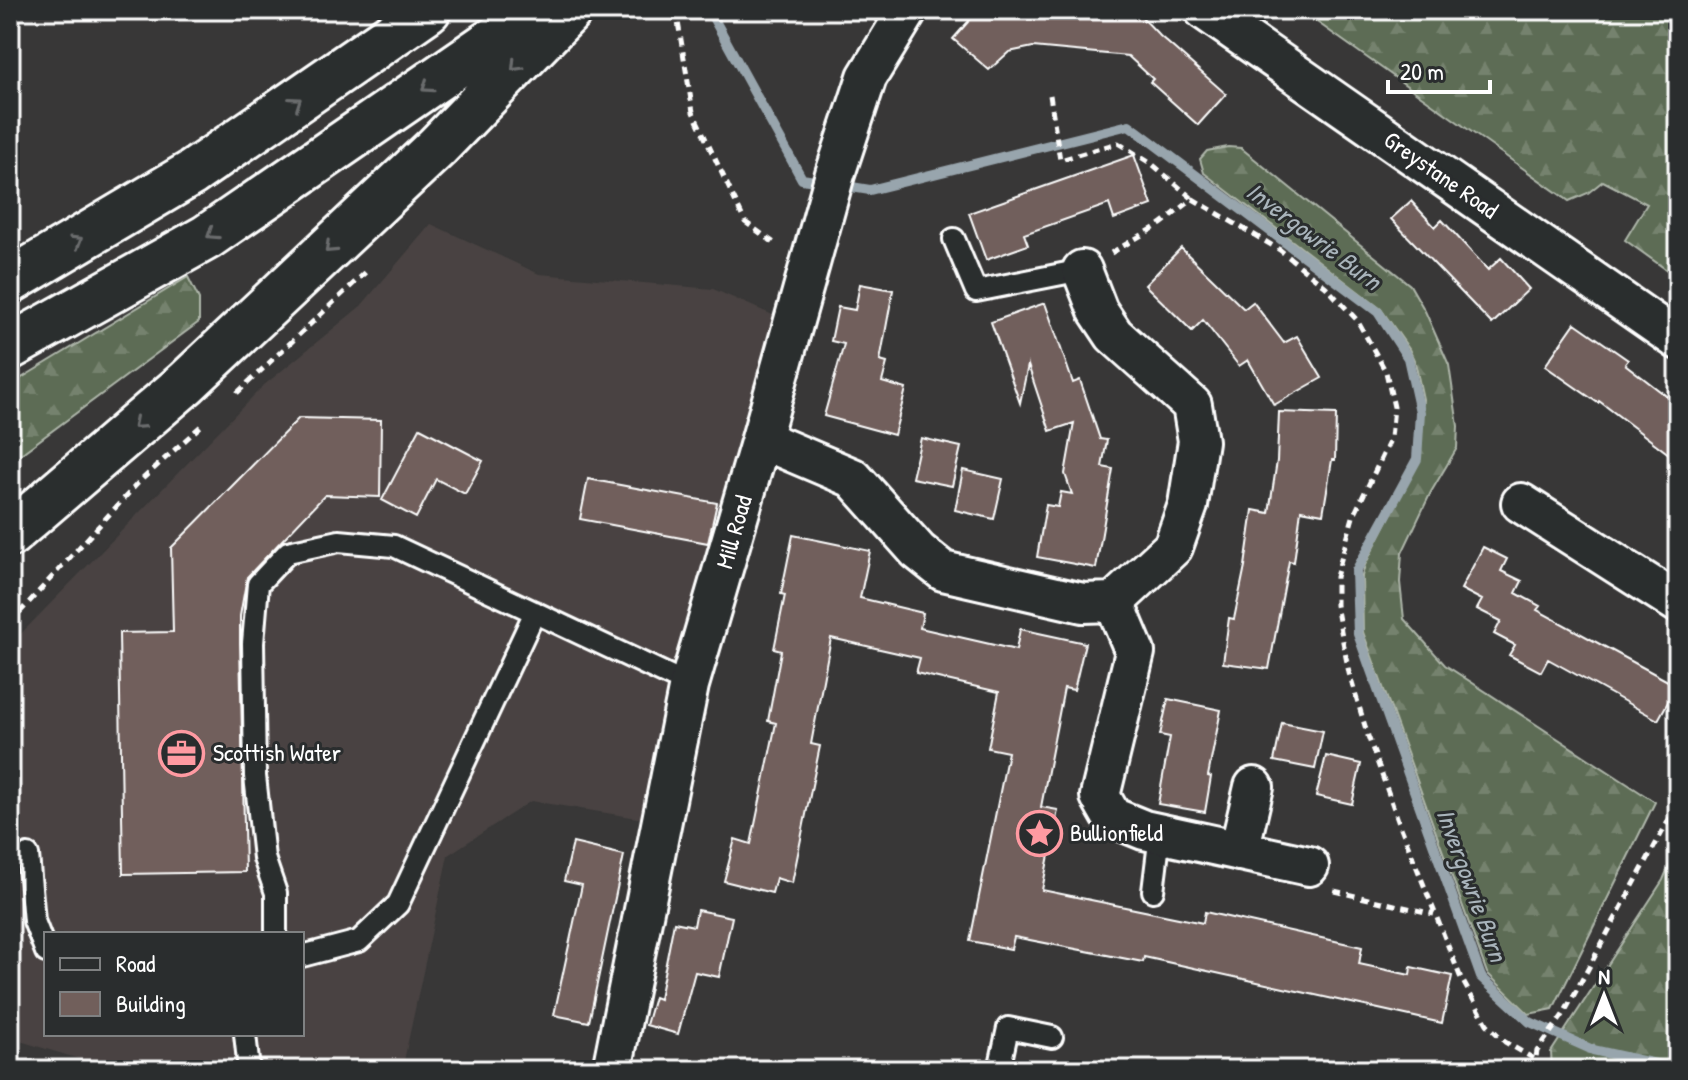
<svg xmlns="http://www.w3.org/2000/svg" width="1688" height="1080" font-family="'Patrick Hand',sans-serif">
  <defs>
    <pattern id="forest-firs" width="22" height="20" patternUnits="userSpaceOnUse" patternTransform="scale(2)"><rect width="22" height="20" fill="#5d6c54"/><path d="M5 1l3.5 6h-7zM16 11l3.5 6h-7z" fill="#75826e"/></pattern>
  </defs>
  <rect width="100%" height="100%" fill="#383737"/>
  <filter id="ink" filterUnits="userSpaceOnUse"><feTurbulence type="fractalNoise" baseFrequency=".0125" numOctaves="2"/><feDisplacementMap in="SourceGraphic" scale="16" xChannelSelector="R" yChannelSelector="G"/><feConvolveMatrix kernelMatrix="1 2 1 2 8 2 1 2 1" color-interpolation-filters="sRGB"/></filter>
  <g filter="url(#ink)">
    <path fill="#494342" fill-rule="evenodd" d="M 431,224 L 539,274 L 713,289 L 775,316 L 644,819 L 531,801 L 448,855 L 402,1070 L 116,1070 L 10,1038 L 10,645 L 263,386 L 361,306 ZM 46,934 L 302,934 L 302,1034 L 46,1034 Z"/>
    <path fill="url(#forest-firs)" stroke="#aeb6aa" stroke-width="2" d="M 1300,10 L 1656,10 L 1678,25 L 1678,278 L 1625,240 L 1647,204 L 1603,181 L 1588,193 L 1569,201 Z
      M 1228,147 L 1241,148 L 1410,285 L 1425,311 L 1449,365 L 1458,426 L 1457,448 L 1431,492 L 1402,553 L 1400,582 L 1404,619 L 1445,665 L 1655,802 L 1553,1009 L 1529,1014 L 1487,973 L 1363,632 L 1362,576 L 1365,565 L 1419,460 L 1423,399 L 1415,362 L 1409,349 L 1381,309 L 1204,173 L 1200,159 L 1207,151 Z
      M 188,277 L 199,299 L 199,322 L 10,462 L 10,385 Z
      M 1678,845 L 1678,1070 L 1552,1070 L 1551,1052 L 1663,880 Z"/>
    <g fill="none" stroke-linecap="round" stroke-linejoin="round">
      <path stroke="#98a5ad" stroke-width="10" d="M 709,10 L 802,179 L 870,190 L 1129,125 L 1378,312 L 1408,358 L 1420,412 L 1417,459 L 1356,571 L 1358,634 L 1481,977 L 1530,1022 L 1593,1050 L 1678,1069"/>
    </g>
    <path fill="#715f5b" stroke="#fff" stroke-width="2" d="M 990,10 L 1126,10 L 1142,17 L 1160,36 L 1226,94 L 1198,125 L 1150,82 L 1153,79 L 1128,56 L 1033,47 L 1009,52 L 989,70 L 953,39 L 975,14 Z
      M 1134,155 L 1152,205 L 1114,219 L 1109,204 L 1024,234 L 1028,245 L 986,260 L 969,213 Z
      M 1411,201 L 1435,227 L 1442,220 L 1488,270 L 1501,258 L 1529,289 L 1492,324 L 1391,219 Z
      M 1181,248 L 1244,309 L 1253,302 L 1284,343 L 1297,336 L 1322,378 L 1274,405 L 1248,360 L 1239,366 L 1203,320 L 1192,331 L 1145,285 Z
      M 860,284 L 893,290 L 880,361 L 887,363 L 882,382 L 906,389 L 894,435 L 824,416 L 844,344 L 831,341 L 838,307 L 855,310 Z
      M 1045,303 L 1073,383 L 1080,380 L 1100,439 L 1107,440 L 1102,467 L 1113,469 L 1096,568 L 1037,557 L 1046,505 L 1058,507 L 1061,492 L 1072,494 L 1065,474 L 1074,423 L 1050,431 L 1028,365 L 1020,403 L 991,322 Z
      M 1575,323 L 1628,360 L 1625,364 L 1678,405 L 1678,461 L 1599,401 L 1598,403 L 1545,366 Z
      M 1279,412 L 1336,414 L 1335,460 L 1332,460 L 1323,514 L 1301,510 L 1294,562 L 1289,561 L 1269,669 L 1223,663 L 1229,618 L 1234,619 L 1245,566 L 1253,510 L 1269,513 L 1277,461 Z
      M 299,418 L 381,420 L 380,497 L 325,495 L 247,577 L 240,616 L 240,643 L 245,872 L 123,874 L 119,633 L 173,632 L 171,548 Z
      M 420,428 L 483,461 L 465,494 L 436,479 L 416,518 L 382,500 Z
      M 921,438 L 961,447 L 952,486 L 912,478 Z
      M 963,470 L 1003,479 L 994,519 L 955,510 Z
      M 588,479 L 717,503 L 708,543 L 580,519 Z
      M 793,535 L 870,551 L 860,598 L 923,613 L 920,628 L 1016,650 L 1020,629 L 1085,643 L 1074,690 L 1064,688 L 1041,807 L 1058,810 L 1042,890 L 1203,923 L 1205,912 L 1362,947 L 1359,964 L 1410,975 L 1411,967 L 1452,976 L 1442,1023 L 1144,957 L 1143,962 L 1014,937 L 1011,949 L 970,941 L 1008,752 L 988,748 L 999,692 L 916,673 L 920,658 L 831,638 L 811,744 L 820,746 L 792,883 L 776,878 L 772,893 L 724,881 L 735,839 L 751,844 L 776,723 L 768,721 L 781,651 L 774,649 L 785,595 L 781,594 Z
      M 1483,547 L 1507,559 L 1501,571 L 1522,581 L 1516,593 L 1540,606 L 1537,610 L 1677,686 L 1658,720 L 1548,659 L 1541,672 L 1509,655 L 1515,645 L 1494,634 L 1501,621 L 1477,609 L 1482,600 L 1461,589 Z
      M 1168,699 L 1221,710 L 1208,776 L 1211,777 L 1205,812 L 1158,804 L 1170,737 L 1160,735 Z
      M 1282,723 L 1323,731 L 1315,769 L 1274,761 Z
      M 1326,756 L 1361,764 L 1352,804 L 1316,796 Z
      M 573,843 L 624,855 L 589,1022 L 554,1015 L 582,885 L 564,881 Z
      M 697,910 L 732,917 L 719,977 L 695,972 L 678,1034 L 646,1025 L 654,997 L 659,999 L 674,922 L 694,926 Z"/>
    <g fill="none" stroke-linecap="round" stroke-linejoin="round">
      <defs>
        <path id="lane" d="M 954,239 L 976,291 L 1082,270
          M 28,855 L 34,921 L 46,952
          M 1153,891 L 1160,834
          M 276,934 L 276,893 L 264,858 L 255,776 L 253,643 L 258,584 L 288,552 L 339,541 L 394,546 L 689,685
          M 302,956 L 359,941 L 398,904 L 535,612
          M 245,1034 L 249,1070
          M 999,1070 L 1008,1028 L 1052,1037"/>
        <path id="street" d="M 1204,10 L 1678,340
          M 761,439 L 853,478 L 918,551 L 943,571 L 1083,603 L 1114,602 L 1173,547 L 1188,505 L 1198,441 L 1192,405 L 1114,335 L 1098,311 L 1082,270
          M 1521,503 L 1678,603
          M 1114,602 L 1135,652 L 1100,796 L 1112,817 L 1144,830 L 1309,866
          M 1239,851 L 1254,787
          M 612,1070 L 689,685 L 761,439 L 835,174 L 867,77 L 908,10"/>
        <path id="highway" d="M 10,281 L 192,173 L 428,10
          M 10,347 L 207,237 L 537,10
          M 10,534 L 186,383 L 437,147 L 570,10"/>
      </defs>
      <use href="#lane" stroke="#fff" stroke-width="26"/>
      <use href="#street" stroke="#fff" stroke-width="44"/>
      <use href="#highway" stroke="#fff" stroke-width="50"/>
      <path stroke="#fff" stroke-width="5" stroke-dasharray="8 6" stroke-linecap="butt" d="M 676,10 L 693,112 L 745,222 L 777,245
        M 1050,95 L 1060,160 L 1118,143 L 1152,164 L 1193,199
        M 1111,253 L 1161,224 L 1193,199 L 1280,250 L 1326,287 L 1357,320 L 1386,372 L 1394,407 L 1391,438 L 1353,517 L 1336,577 L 1336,605 L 1349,673 L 1368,736 L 1398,820 L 1460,976 L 1487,1024 L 1505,1042 L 1536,1060
        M 237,393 L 369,269
        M 10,623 L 138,483 L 203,424
        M 1334,891 L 1434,914
        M 1534,1070 L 1537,1051 L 1563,1015 L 1678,803"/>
      <use href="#lane" stroke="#2a2d2e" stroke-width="20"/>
      <use href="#street" stroke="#2a2d2e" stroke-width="38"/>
      <use href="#highway" stroke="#2a2d2e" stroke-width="44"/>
    </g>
    <defs><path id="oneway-chevron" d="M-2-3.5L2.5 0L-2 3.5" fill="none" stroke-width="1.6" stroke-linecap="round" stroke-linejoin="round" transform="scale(2)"/></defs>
    <g stroke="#6a6c6d">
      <use href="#oneway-chevron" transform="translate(516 66) rotate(134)"/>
      <use href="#oneway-chevron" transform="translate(427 87) rotate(146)"/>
      <use href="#oneway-chevron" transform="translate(296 102) rotate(-35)"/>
      <use href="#oneway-chevron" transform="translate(212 234) rotate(147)"/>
      <use href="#oneway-chevron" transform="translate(77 241) rotate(-31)"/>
      <use href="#oneway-chevron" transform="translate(330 248) rotate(137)"/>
      <use href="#oneway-chevron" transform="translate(138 424) rotate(139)"/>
    </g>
  </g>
  <defs>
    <symbol id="office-ring" viewBox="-11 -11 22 22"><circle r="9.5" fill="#2a2d2e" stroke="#ff9aa2" stroke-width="1.5"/><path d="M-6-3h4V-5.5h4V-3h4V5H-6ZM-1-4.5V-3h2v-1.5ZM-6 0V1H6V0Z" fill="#ff9aa2"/></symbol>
    <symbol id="sight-ring" viewBox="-11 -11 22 22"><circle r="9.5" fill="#2a2d2e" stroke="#ff9aa2" stroke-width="1.5"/><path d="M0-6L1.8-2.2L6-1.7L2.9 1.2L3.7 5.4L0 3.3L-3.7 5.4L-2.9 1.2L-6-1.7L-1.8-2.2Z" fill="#ff9aa2"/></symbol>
  </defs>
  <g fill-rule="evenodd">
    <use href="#office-ring" x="156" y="728" width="51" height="51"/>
    <use href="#sight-ring" x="1014" y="808" width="51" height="51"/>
  </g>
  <g text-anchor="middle" stroke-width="6" stroke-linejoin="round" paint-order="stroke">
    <g font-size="24" fill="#fff" stroke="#2a2d2e">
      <text transform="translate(1441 175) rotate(35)" y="8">Greystane Road</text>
      <text transform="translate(734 532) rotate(-74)" y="8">Mill Road</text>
    </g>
    <g font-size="24" fill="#fff" stroke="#2a2d2e" text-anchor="start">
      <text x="213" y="761">Scottish Water</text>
      <text x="1070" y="841">Bullionfield</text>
    </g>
    <g font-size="26" font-style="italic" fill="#a9b4bb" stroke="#2a2d2e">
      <text transform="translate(1314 236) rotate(37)" y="9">Invergowrie Burn</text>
      <text transform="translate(1472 885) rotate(70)" y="9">Invergowrie Burn</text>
    </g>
  </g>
  <rect width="1688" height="1080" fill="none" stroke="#2a2d2e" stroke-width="40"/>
  <rect x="20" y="20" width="1648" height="1040" fill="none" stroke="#fff" stroke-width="3" filter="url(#ink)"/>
  <rect x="44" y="932" width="260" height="104" fill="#2a2d2e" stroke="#7f8182" stroke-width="2"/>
  <rect x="60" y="958" width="40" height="12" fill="#2a2d2e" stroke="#7f8182" stroke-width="2"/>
  <text x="116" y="972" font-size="24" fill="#ffffff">Road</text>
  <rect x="60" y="992" width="40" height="24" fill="#715f5b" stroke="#7f8182" stroke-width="2"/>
  <text x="116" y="1012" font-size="24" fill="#ffffff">Building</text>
  <g transform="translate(1604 996)" stroke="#2a2d2e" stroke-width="6" paint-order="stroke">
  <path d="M0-6L14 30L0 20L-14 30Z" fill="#ffffff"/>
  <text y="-12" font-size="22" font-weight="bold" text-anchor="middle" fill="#ffffff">N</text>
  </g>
  <path d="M1388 80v12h102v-12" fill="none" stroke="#ffffff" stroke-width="4"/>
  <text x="1400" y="80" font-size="24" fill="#ffffff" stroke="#2a2d2e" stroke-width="6" paint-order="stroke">20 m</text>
</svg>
